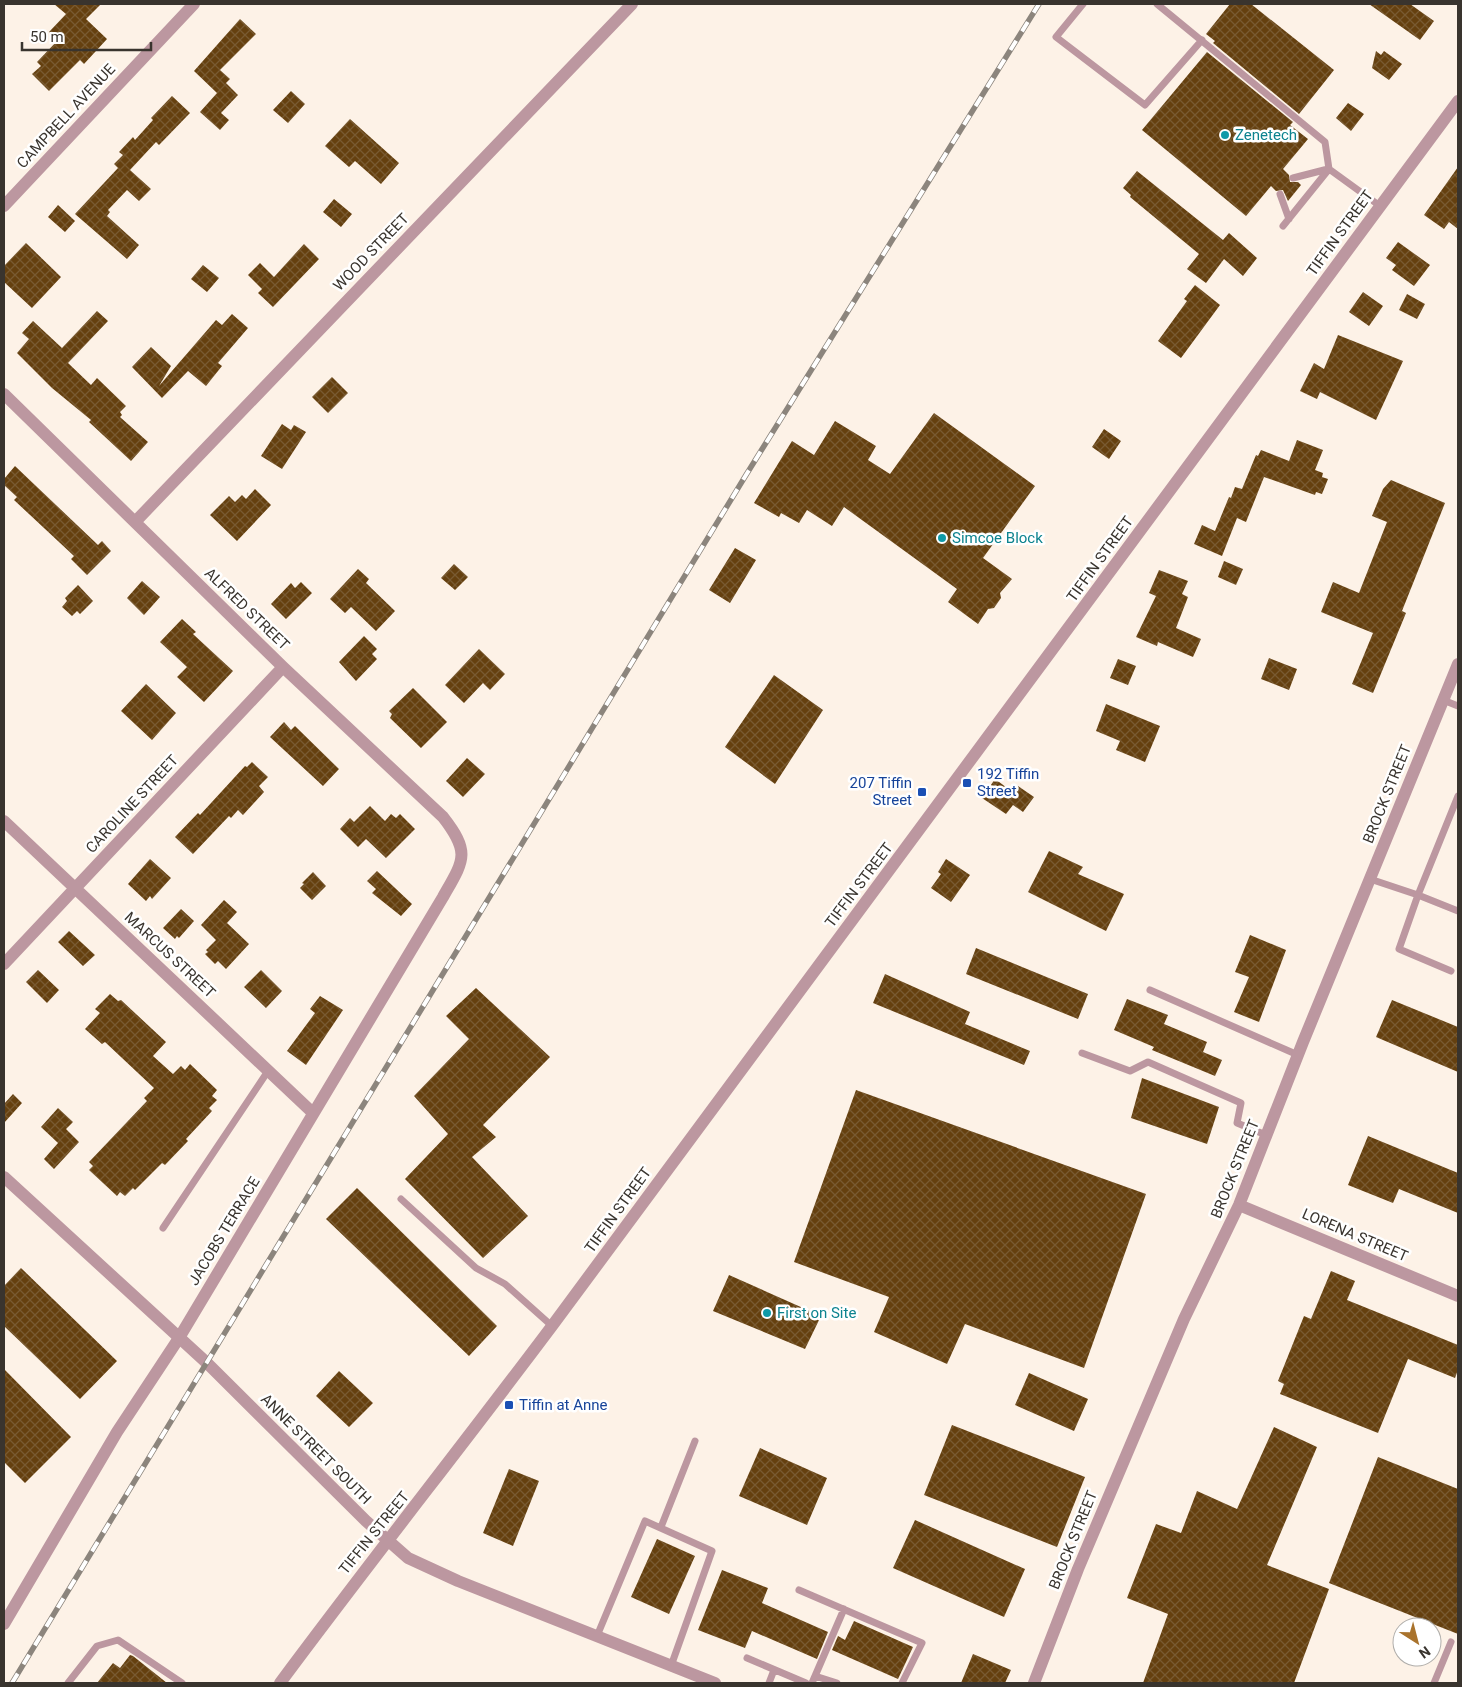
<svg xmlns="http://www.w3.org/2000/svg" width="1462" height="1687" font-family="Roboto,sans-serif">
  <defs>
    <pattern id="building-cross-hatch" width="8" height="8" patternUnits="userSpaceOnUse" patternTransform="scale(1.25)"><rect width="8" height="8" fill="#65400f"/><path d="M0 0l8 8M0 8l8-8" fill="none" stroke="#785a32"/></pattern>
  </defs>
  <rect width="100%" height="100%" fill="#fdf2e7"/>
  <path fill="url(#building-cross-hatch)" d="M 54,4 L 101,4 L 86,19 L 107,39 L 84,64 L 80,60 L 49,91 L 32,74 L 41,66 L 37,62 L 58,40 L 49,32 L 66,14 Z
    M 1230,4 L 1251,4 L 1334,70 L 1299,114 L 1213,43 L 1215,41 L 1206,34 Z
    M 1369,4 L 1410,4 L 1434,21 L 1420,40 Z
    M 240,19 L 256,34 L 220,70 L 230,79 L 226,83 L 238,95 L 221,113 L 229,120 L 220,130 L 200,112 L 217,93 L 194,71 Z
    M 1376,51 L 1381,55 L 1384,51 L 1402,64 L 1389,80 L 1372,68 Z
    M 1207,52 L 1293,122 L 1290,125 L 1308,139 L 1283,169 L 1289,175 L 1290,182 L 1298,182 L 1301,185 L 1288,201 L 1283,190 L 1276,191 L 1271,186 L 1246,216 L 1142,130 Z
    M 291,91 L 305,104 L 288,123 L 273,110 Z
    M 172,96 L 190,113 L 159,145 L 156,142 L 130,170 L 151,189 L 139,201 L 127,190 L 108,210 L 110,212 L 107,216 L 139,245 L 127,259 L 75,214 L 118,168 L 114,164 L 123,155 L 119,152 L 133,137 L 135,140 L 153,120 L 151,118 Z
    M 1348,103 L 1364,114 L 1351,131 L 1336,118 Z
    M 350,119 L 399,163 L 381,184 L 355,161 L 349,167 L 325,146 Z
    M 1458,167 L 1458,229 L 1449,222 L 1444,229 L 1424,215 Z
    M 1137,171 L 1223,240 L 1229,233 L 1257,258 L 1243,276 L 1224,259 L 1206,283 L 1187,269 L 1199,254 L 1130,197 L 1131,195 L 1123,188 Z
    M 334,199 L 352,214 L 341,227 L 323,212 Z
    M 58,205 L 75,221 L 65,232 L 48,217 Z
    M 1398,242 L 1430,265 L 1414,286 L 1392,270 L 1396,265 L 1386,258 Z
    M 26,243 L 61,277 L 32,308 L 4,282 L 4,266 Z
    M 304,244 L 319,259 L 273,307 L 258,293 L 262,289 L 248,275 L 260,263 L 274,277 Z
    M 203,265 L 219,278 L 207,292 L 191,279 Z
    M 1195,285 L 1220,305 L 1181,358 L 1158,341 L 1187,301 L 1184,299 Z
    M 1363,292 L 1383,306 L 1369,326 L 1349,312 Z
    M 1407,294 L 1425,304 L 1417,319 L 1399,310 Z
    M 97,311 L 108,321 L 68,363 L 91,385 L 97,378 L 126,406 L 120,412 L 122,415 L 120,417 L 148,442 L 131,461 L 89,422 L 91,420 L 52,388 L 17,353 L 29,339 L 22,333 L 33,321 L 62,348 Z
    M 232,314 L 248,328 L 218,363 L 222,366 L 206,386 L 188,371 L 162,398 L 132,367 L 151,347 L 171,366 L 159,386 L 216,320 L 222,325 Z
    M 1338,335 L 1403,361 L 1376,420 L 1320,392 L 1317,399 L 1300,391 L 1314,363 L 1324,369 Z
    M 332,377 L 348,393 L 328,413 L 312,397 Z
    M 934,413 L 1035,486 L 983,558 L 1012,579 L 1000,593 L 1001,598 L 994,608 L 988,609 L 978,624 L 948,602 L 957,589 L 844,507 L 832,526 L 807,510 L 799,523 L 781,513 L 779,517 L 754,503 L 792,441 L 814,455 L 835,421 L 876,446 L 868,460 L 890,474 Z
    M 282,424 L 291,430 L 294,425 L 306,432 L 282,469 L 261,456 Z
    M 1104,429 L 1121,441 L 1109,459 L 1092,447 Z
    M 1297,440 L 1323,450 L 1315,470 L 1323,473 L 1322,477 L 1328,479 L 1322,494 L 1316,492 L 1315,495 L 1264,477 L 1246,522 L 1237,518 L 1222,556 L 1194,544 L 1202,525 L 1215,531 L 1229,497 L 1231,498 L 1235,487 L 1242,489 L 1256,455 L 1258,456 L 1261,450 L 1289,461 Z
    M 15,466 L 98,545 L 102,541 L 111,551 L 87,575 L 71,559 L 74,556 L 14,500 L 17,497 L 4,485 L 4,479 Z
    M 1391,480 L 1445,503 L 1402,611 L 1406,613 L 1373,693 L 1352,684 L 1373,633 L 1321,612 L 1333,582 L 1359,593 L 1387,522 L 1372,516 L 1383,489 Z
    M 255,489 L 271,505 L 237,541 L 210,515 L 229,496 L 235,502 L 242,495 L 246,499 Z
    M 735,548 L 756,560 L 730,603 L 709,590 Z
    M 1224,561 L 1243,569 L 1236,585 L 1218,577 Z
    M 454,564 L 468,577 L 455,590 L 441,578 Z
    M 358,569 L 369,579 L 366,583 L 395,611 L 376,631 L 351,607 L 345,613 L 330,599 Z
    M 1159,570 L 1188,581 L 1182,594 L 1188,597 L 1176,628 L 1201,639 L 1193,657 L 1158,642 L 1157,646 L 1136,637 L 1156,596 L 1149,593 Z
    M 142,581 L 160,597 L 144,615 L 127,598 Z
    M 301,582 L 312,593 L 286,619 L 271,604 L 291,583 L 295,588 Z
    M 78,585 L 93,601 L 80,614 L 77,611 L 72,616 L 62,607 L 67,601 L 65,598 Z
    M 182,619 L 196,632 L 193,634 L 233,671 L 204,702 L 177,677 L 187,667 L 160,642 Z
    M 364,636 L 377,649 L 372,654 L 377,659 L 356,681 L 339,662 Z
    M 479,649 L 505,674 L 490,690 L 483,683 L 464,703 L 445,685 Z
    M 1269,658 L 1297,669 L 1289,690 L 1261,679 Z
    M 1118,659 L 1136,666 L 1128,685 L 1110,678 Z
    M 774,675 L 823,710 L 775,784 L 725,747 Z
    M 146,684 L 176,713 L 152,740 L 121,711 Z
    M 413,688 L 447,722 L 421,748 L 390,718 L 392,714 L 389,711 Z
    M 1106,704 L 1160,726 L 1145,762 L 1116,750 L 1120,741 L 1096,731 Z
    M 284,722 L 291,730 L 295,726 L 339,769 L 323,786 L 270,737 Z
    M 467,758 L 485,774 L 463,797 L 446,781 Z
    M 252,762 L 268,777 L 259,786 L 264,792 L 243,815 L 238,810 L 231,818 L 229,816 L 193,854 L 175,837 L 198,813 L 200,815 L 245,766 L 247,767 Z
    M 995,779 L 1014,793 L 1018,786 L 1034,797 L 1023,812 L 1013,805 L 1006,814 L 982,798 Z
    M 370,806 L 385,821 L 391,814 L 396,818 L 400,814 L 415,829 L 386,858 L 366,839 L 358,847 L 340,829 L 350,818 L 354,822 Z
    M 1049,851 L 1083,867 L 1078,874 L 1124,894 L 1106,931 L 1028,892 Z
    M 150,859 L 171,878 L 152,899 L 150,896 L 146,901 L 128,884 Z
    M 946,859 L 970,875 L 951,902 L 931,888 L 941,874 L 938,872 Z
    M 377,871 L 412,904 L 401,916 L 372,893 L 376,889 L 367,881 Z
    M 313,872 L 326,886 L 312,900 L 300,888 L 304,884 L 302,883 Z
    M 224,900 L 237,912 L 227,923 L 249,944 L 226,969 L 218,961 L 215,964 L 205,954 L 208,952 L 206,950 L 216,940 L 201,925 Z
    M 181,909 L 194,921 L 179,938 L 177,936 L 175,939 L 163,928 Z
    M 69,931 L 95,955 L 83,966 L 58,942 Z
    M 1250,935 L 1286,950 L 1259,1022 L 1234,1012 L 1249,977 L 1235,972 Z
    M 976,948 L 1088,994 L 1078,1019 L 966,974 Z
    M 38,970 L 59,990 L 47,1003 L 26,982 Z
    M 261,970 L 282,991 L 266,1008 L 244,987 Z
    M 885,974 L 970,1012 L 965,1024 L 1030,1051 L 1024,1065 L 873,1003 Z
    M 476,988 L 550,1057 L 483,1125 L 496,1137 L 472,1157 L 528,1216 L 483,1258 L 405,1179 L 448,1134 L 414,1096 L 469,1039 L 446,1016 Z
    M 110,994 L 118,1001 L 121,1000 L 166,1042 L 153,1056 L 173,1074 L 181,1066 L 185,1070 L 190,1064 L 217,1090 L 212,1096 L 217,1100 L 209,1108 L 212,1111 L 186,1139 L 188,1141 L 165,1165 L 162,1163 L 135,1190 L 133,1188 L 125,1196 L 120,1192 L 117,1196 L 89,1170 L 93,1166 L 89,1162 L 147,1101 L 144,1098 L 154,1088 L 105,1042 L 102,1044 L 85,1029 L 100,1013 L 95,1009 Z
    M 320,996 L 343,1010 L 306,1065 L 287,1051 L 315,1013 L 310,1009 Z
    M 1127,999 L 1168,1015 L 1164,1024 L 1207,1042 L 1203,1052 L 1222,1060 L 1215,1076 L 1152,1050 L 1154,1047 L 1114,1030 Z
    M 1392,1000 L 1458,1027 L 1458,1072 L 1376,1037 Z
    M 1142,1078 L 1219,1107 L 1207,1144 L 1131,1118 Z
    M 856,1090 L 1146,1194 L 1084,1368 L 965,1324 L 947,1364 L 874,1332 L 889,1297 L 794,1262 Z
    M 13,1094 L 22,1103 L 4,1123 L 4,1104 Z
    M 58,1108 L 73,1122 L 66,1129 L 79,1142 L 54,1169 L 44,1159 L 58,1143 L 41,1127 Z
    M 1368,1136 L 1458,1173 L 1458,1213 L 1399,1189 L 1393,1203 L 1348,1185 Z
    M 357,1188 L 497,1326 L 469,1356 L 326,1219 Z
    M 21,1268 L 117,1361 L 80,1399 L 4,1326 L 4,1286 Z
    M 1331,1271 L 1355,1281 L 1347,1300 L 1458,1345 L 1458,1370 L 1455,1378 L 1408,1359 L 1378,1433 L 1280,1394 L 1284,1384 L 1278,1381 L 1304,1316 L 1311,1319 Z
    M 729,1275 L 821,1316 L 805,1349 L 713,1311 Z
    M 4,1369 L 71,1437 L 25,1483 L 4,1462 Z
    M 339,1371 L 373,1403 L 349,1427 L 316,1396 Z
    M 1029,1373 L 1088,1399 L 1074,1431 L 1015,1405 Z
    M 952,1425 L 1085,1477 L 1057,1547 L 924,1495 Z
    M 1274,1427 L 1317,1447 L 1267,1565 L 1329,1589 L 1294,1683 L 1143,1683 L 1168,1614 L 1127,1598 L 1156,1524 L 1181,1533 L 1197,1491 L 1237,1509 Z
    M 760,1448 L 827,1478 L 807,1525 L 739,1496 Z
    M 1378,1457 L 1458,1489 L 1458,1634 L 1329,1583 Z
    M 509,1469 L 539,1481 L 513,1546 L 483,1533 Z
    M 915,1520 L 1025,1569 L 1004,1617 L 893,1568 Z
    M 657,1539 L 695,1556 L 669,1614 L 631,1597 Z
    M 722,1570 L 768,1588 L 762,1603 L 828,1632 L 817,1659 L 752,1631 L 745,1648 L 698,1630 Z
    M 854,1621 L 913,1647 L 898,1679 L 832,1650 L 838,1636 L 845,1640 Z
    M 973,1654 L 1011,1670 L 1005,1683 L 961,1683 Z
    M 130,1655 L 133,1656 L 167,1683 L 97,1683 L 113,1663 L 120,1668 Z"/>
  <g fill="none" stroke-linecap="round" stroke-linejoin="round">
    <path stroke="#bc97a0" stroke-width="7" d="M 1083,4 L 1056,37 L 1145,105 L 1202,40
      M 1157,4 L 1325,142 L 1329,169 L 1380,206
      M 1293,178 L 1328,169
      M 1280,194 L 1289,219
      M 1283,226 L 1329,169
      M 1443,700 L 1458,706
      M 1458,796 L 1418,895 L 1458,911
      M 1370,879 L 1418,895 L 1399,949 L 1451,971
      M 1150,990 L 1298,1055
      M 1082,1053 L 1130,1071 L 1148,1062 L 1241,1103 L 1237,1123 L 1266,1135
      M 401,1199 L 476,1268 L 505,1284 L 552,1326
      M 163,1228 L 268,1071
      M 661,1527 L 695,1441
      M 799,1590 L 922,1643 L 902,1683
      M 597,1636 L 645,1521 L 712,1551 L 671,1666
      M 747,1658 L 806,1683
      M 815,1676 L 837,1683
      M 68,1683 L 97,1646 L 118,1640 L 182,1683
      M 769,1683 L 774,1670
      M 812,1683 L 844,1609
      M 1434,1683 L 1451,1642"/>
    <path stroke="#bc97a0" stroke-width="12" d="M 4,206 L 194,4
      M 4,394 L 283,667 L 443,817 C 471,853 464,860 443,897 L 179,1338 L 117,1432 L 4,1624
      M 135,522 L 632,4
      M 4,821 L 313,1113
      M 4,964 L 283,667
      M 1239,1205 L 1458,1296
      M 1034,1683 L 1078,1569 L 1184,1319 L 1239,1205 L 1303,1042 L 1458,664"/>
    <path stroke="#bc97a0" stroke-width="12" d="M 4,1177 L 207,1363 L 366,1521 L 408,1558 L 458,1581 L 715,1683
      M 280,1683 C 369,1563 462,1446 552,1326 L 1458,101"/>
    <defs>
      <path id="rail" d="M 12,1683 L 746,475 L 1039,4"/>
    </defs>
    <use href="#rail" stroke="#8c857d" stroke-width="5.5"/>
    <use href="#rail" stroke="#fff" stroke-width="4" stroke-dasharray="11" stroke-linecap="butt"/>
  </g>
  <g fill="#0f9aa8" stroke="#fff" stroke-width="2">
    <circle cx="1225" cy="135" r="5"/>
    <circle cx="942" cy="538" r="5"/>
    <circle cx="767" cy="1313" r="5"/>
  </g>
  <g fill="#1a4fb4" stroke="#fff" stroke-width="2">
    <rect x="962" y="778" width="10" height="10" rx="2.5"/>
    <rect x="917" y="787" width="10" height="10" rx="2.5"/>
    <rect x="504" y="1400" width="10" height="10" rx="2.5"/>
  </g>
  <g text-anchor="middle" stroke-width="5" stroke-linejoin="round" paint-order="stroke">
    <g font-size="15" fill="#39342e" stroke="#fff">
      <text transform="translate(66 116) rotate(-47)" y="5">CAMPBELL AVENUE</text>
      <text transform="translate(1340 233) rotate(-54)" y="5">TIFFIN STREET</text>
      <text transform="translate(371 252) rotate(-46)" y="5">WOOD STREET</text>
      <text transform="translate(1100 559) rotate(-54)" y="5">TIFFIN STREET</text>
      <text transform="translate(247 609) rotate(44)" y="5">ALFRED STREET</text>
      <text transform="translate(1387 794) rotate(-68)" y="5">BROCK STREET</text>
      <text transform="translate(132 804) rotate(-47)" y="5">CAROLINE STREET</text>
      <text transform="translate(859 885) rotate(-53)" y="5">TIFFIN STREET</text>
      <text transform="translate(170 955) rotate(43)" y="5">MARCUS STREET</text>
      <text transform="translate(1235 1169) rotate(-68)" y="5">BROCK STREET</text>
      <text transform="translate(618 1210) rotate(-54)" y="5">TIFFIN STREET</text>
      <text transform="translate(224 1231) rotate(-59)" y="5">JACOBS TERRACE</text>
      <text transform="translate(1355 1235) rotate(23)" y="5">LORENA STREET</text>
      <text transform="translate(316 1449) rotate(45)" y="5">ANNE STREET SOUTH</text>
      <text transform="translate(374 1533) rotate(-51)" y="5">TIFFIN STREET</text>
      <text transform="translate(1073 1540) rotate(-68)" y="5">BROCK STREET</text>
    </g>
    <g font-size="15" fill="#0d838f" stroke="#fff" text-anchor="start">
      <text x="1235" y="140">Zenetech</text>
      <text x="952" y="543">Simcoe Block</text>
      <text x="777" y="1318">First on Site</text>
    </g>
    <g font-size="15" fill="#164399" stroke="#fff" text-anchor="start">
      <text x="977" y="779">192 Tiffin<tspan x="977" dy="17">Street</tspan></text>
      <text x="912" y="788" text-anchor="end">207 Tiffin<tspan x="912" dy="17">Street</tspan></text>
      <text x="519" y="1410">Tiffin at Anne</text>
    </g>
  </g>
  <rect width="1462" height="1687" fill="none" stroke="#39342e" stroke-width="10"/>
  <g transform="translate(1417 1642) rotate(144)"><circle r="24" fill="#ffffff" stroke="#b0aeab"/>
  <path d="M0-4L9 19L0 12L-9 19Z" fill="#a9732d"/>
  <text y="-8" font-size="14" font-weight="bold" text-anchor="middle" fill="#39342e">N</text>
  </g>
  <path d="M22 42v8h129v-8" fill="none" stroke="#39342e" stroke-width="2.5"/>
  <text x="30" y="42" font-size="15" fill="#39342e" stroke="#ffffff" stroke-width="4" paint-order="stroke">50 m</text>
</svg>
